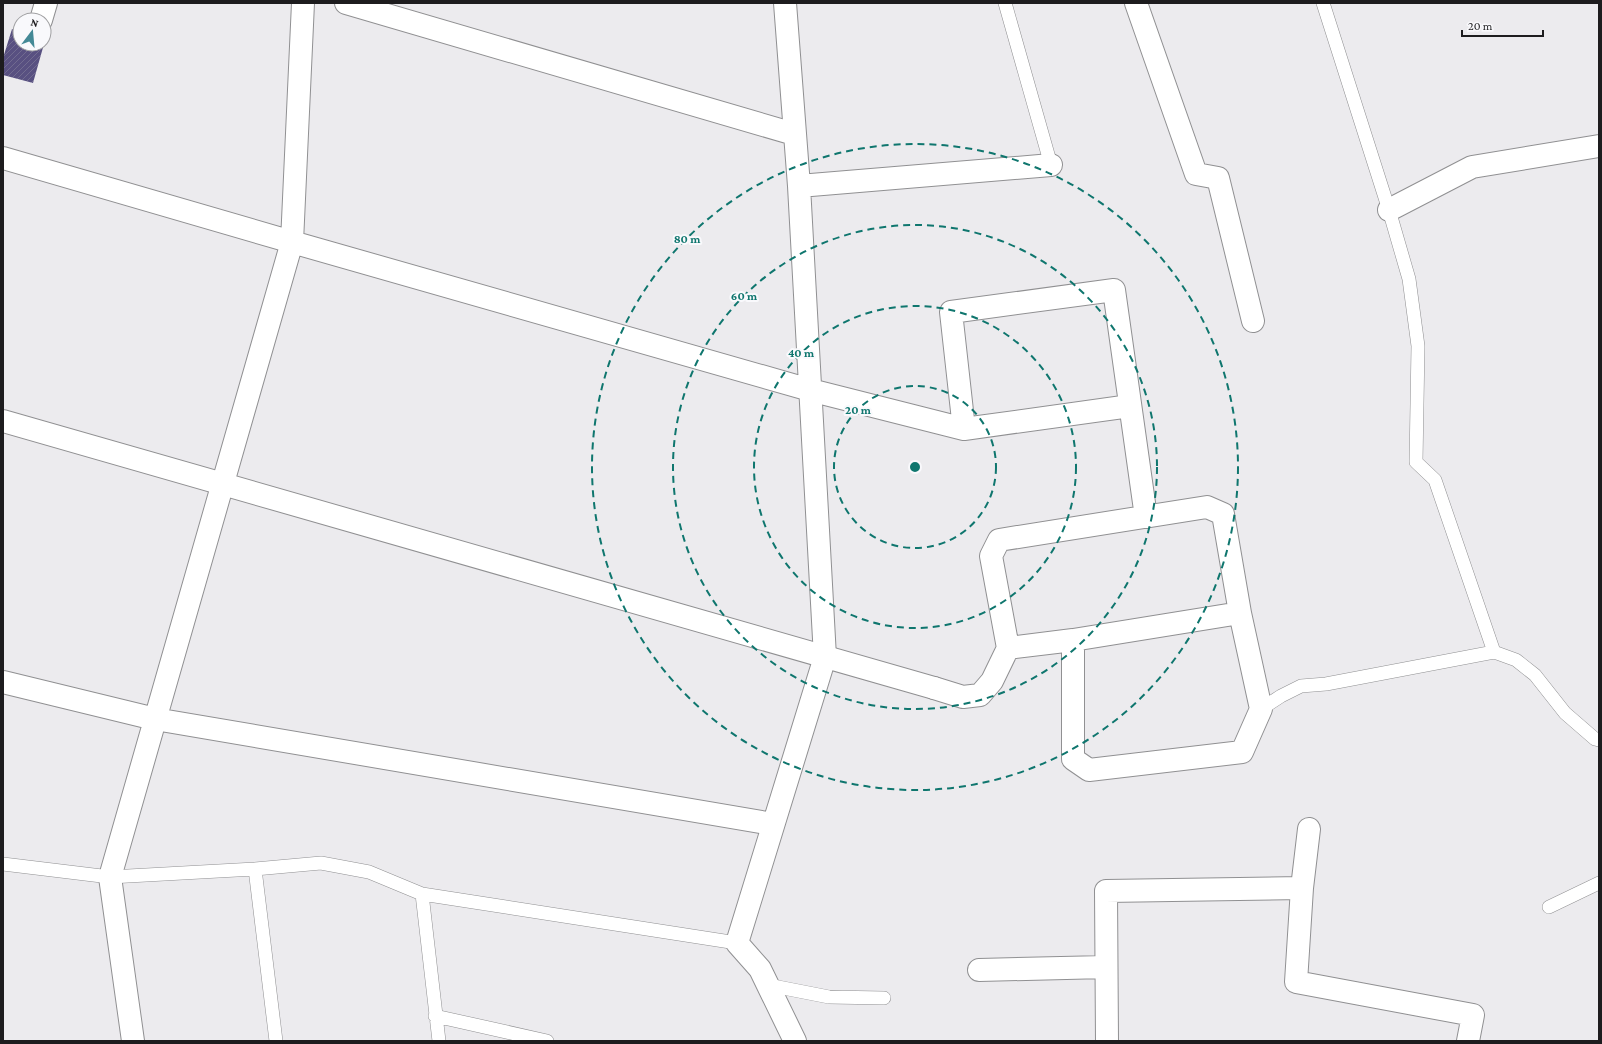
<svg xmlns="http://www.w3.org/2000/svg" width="1602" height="1044" font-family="'Crimson Pro',serif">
  <defs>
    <pattern id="building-hatch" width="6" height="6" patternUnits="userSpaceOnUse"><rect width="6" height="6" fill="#585081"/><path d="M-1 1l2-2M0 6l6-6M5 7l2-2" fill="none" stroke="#716b90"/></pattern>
  </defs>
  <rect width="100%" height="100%" fill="#ecebee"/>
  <path fill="url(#building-hatch)" d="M 12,29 L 20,31 L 20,44 L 44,44 L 33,83 L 3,75 L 3,58 Z"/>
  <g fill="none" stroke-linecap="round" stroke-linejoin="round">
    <defs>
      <path id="service" d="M 1005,3 L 1051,165
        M 1323,3 L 1389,210 L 1409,279 L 1418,346 L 1416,462 L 1435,480 L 1494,652
        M 1261,709 L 1281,696 L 1301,686 L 1326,684 L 1494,652 L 1516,660 L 1535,675 L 1565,713 L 1595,739 L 1599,740
        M 3,864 L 110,877 L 255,869 L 321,863 L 369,872 L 422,894 L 737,943
        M 255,869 L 276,1041
        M 422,894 L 439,1041
        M 1549,907 L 1599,883
        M 768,985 L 829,997 L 884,998
        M 435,1016 L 547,1041"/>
      <path id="minor" d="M 346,3 L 794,134
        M 785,3 L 799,186 L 825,657 L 737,943 L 760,969 L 795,1041
        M 1136,3 L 1196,174 L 1218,178 L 1253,321
        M 41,20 L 46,3
        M 3,158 L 292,242 L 810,390 L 964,429 L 1130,406
        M 799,186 L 1051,165
        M 1389,210 L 1472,167 L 1599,146
        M 964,429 L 951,312 L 1114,290 L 1146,517
        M 1008,648 L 1073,640 L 1240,613
        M 3,682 L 155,719 L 773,824
        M 934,688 L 963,697 L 980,695 L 992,681 L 1008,648 L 991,556 L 999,540 L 1207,507 L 1223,514 L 1240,613 L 1261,709 L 1242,752 L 1089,770 L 1073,759 L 1073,640
        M 1309,829 L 1302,888 L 1296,982 L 1473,1015 L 1468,1041
        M 979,970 L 1106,967
        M 133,1041 L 110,877 L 292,242 L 303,3
        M 1107,1041 L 1106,891 L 1302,888"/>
      <path id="tertiary" d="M 3,421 L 934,688"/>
    </defs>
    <use href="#service" stroke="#909092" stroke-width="14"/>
    <use href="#minor" stroke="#909092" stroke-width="24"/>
    <use href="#tertiary" stroke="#909092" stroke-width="24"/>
    <use href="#service" stroke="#fff" stroke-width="13"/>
    <use href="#minor" stroke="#fff" stroke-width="22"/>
    <use href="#tertiary" stroke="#fff" stroke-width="22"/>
  </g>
  <g fill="none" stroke="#0f766e" stroke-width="2" stroke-dasharray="7 5">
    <circle cx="915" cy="467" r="81"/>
    <circle cx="915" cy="467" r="161"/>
    <circle cx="915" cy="467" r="242"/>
    <circle cx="915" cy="467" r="323"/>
  </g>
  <circle cx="915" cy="467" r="6" fill="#0f766e" stroke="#f9f9fc" stroke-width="2"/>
  <g font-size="12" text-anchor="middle" font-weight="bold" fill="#0f766e" stroke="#f9f9fc" stroke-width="4" stroke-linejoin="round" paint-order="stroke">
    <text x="687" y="243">80 m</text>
    <text x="744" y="300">60 m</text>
    <text x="801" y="357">40 m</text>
    <text x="858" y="414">20 m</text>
  </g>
  <rect width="1602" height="1044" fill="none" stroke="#1d1c1e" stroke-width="8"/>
  <g transform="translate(32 32) rotate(16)"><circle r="19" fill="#f9f9fc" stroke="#a1a1a3"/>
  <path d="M0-3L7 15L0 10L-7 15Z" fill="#448996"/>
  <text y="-6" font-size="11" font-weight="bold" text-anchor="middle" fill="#1d1c1e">N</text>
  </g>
  <path d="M1462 30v6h81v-6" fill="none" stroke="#1d1c1e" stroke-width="2"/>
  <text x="1468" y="30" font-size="12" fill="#1d1c1e" stroke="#f9f9fc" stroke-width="3" paint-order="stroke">20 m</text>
</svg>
